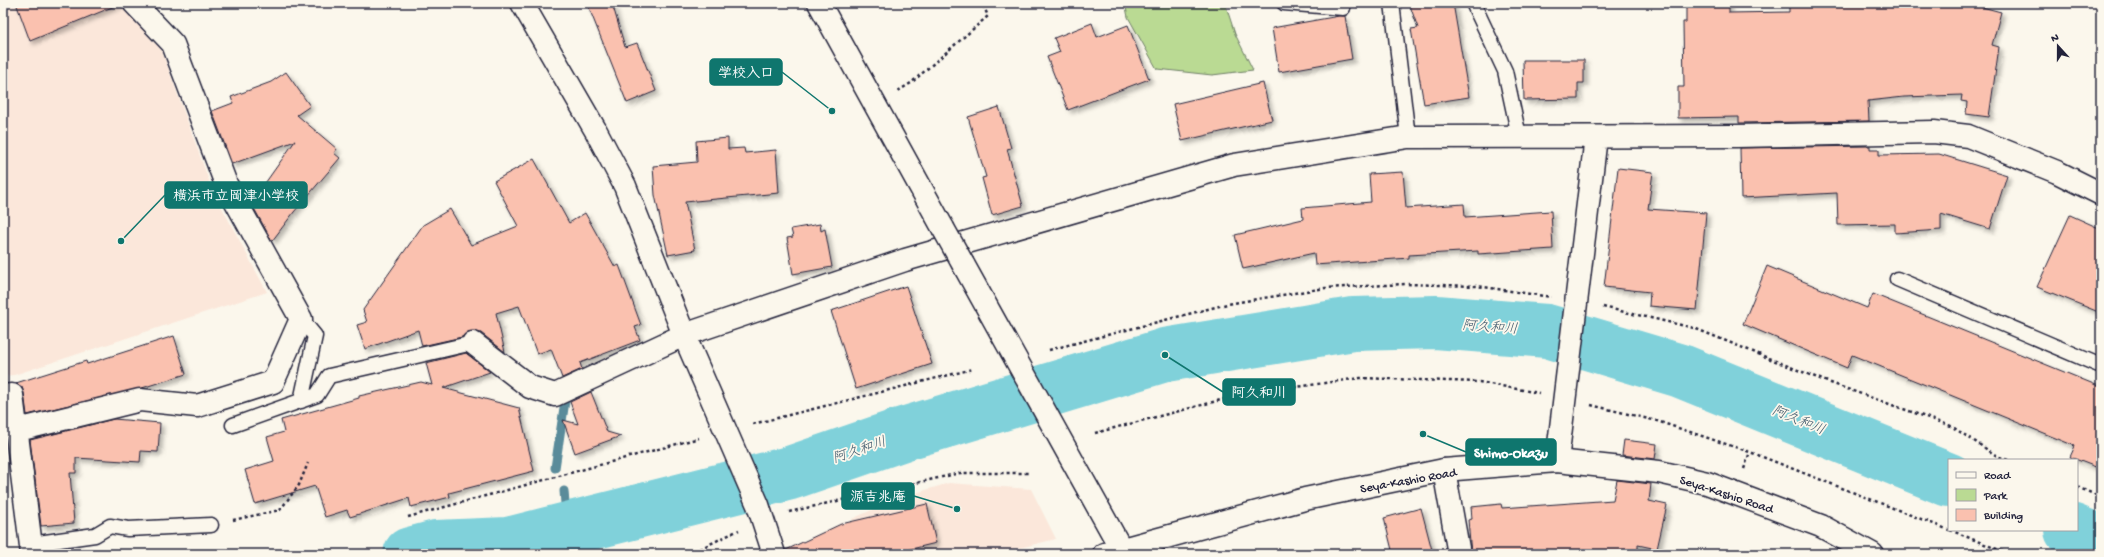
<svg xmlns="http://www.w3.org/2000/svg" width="2104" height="557" font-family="'Gochi Hand','Klee One',sans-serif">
  <defs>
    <filter id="shadow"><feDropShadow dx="3.5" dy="3.5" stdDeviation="2" flood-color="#0004"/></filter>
  </defs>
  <rect width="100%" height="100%" fill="#fbf7ec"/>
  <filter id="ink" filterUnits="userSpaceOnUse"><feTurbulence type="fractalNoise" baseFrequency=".025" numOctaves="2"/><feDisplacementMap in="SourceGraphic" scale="8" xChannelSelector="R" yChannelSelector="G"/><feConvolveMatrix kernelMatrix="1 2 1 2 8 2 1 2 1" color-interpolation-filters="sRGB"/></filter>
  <g filter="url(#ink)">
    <path fill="#fbe7da" d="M 3,3 L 118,3 L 162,51 L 212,189 L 267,292 L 14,375 L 3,376 Z
      M 949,483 L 1031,489 L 1056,539 L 994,554 L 862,554 L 852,519 L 896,499 Z"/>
    <path fill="#bada93" stroke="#6e7e67" d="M 1125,3 L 1225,3 L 1235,34 L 1253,70 L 1212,75 L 1157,69 L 1128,17 Z"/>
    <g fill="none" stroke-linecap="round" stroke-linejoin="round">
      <path stroke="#5a8b9a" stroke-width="9" d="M 555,468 L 565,401
        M 564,491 L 567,529"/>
      <path stroke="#80d1da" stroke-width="54" d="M 2071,530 L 2101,542
        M 410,554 L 436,547 L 508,544 L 790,473 L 903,434 L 1165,355 L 1353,324 L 1436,322 L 1547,331 L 1681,371 L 1949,480"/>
    </g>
    <path fill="#fac1af" stroke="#22223b" filter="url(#shadow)" d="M 16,3 L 122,3 L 30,41 Z
      M 587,3 L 612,3 L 625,47 L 637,43 L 656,91 L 627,103 Z
      M 1409,3 L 1453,3 L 1469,97 L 1424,104 L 1411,29 L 1418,28 Z
      M 1686,3 L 1729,3 L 1729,13 L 1789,12 L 1789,3 L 1967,3 L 2001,12 L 1992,45 L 1999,47 L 1989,117 L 1966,114 L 1967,102 L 1961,101 L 1962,95 L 1904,97 L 1868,101 L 1869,121 L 1739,123 L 1739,117 L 1678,118 L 1678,87 L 1684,87 L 1683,22 L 1686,22 Z
      M 1339,16 L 1345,16 L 1352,59 L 1279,72 L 1272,28 Z
      M 1092,23 L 1097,37 L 1128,25 L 1149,79 L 1068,110 L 1047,57 L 1060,52 L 1054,38 Z
      M 1523,60 L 1584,60 L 1584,83 L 1578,83 L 1578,99 L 1524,100 Z
      M 286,72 L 310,106 L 297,115 L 337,149 L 334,153 L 340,158 L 294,212 L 272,241 L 251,203 L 295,141 L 232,164 L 212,111 L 233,103 L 231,97 L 271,82 Z
      M 1263,83 L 1272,120 L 1182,141 L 1173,104 Z
      M 999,107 L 1011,148 L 1007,149 L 1023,206 L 992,215 L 982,178 L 986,177 L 968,117 Z
      M 728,138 L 728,149 L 744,148 L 745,153 L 776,150 L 779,193 L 685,202 L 695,250 L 668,255 L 655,195 L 653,166 L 697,162 L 696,141 Z
      M 1870,146 L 1870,149 L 1879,149 L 1879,155 L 1939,154 L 2007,175 L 1990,229 L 1941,214 L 1941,230 L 1895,233 L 1895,224 L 1838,225 L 1837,193 L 1741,198 L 1740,148 Z
      M 534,159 L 569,223 L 585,213 L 615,267 L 619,265 L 641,325 L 635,327 L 640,340 L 580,363 L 582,369 L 562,378 L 551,349 L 537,354 L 519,306 L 496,313 L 505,352 L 481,333 L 474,331 L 468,332 L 462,337 L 422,346 L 418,330 L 365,349 L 357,325 L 367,322 L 363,310 L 423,225 L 450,209 L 471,245 L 518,226 L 494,181 Z
      M 1618,168 L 1653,172 L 1648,209 L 1706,213 L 1697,310 L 1649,306 L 1650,292 L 1604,287 Z
      M 1403,172 L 1406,208 L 1464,204 L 1465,217 L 1551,211 L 1553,249 L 1478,254 L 1478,251 L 1409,255 L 1409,258 L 1315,265 L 1314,253 L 1243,269 L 1235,235 L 1303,219 L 1302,208 L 1371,202 L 1369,174 Z
      M 2070,215 L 2101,229 L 2101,313 L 2037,287 Z
      M 820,224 L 821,231 L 825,229 L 832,267 L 793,274 L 787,238 L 793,237 L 791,229 Z
      M 1767,266 L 1867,308 L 1873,294 L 2101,387 L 2101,469 L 2070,457 L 2075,446 L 1852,355 L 1847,368 L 1743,324 Z
      M 906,286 L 932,364 L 856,389 L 831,311 Z
      M 174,336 L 186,374 L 142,388 L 27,415 L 24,393 L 22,387 L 16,383 L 86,361 L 87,364 Z
      M 466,353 L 490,372 L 443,388 L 519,408 L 534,471 L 449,493 L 450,497 L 411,507 L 409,498 L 350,517 L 347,510 L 325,517 L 315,486 L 255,504 L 245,470 L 274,461 L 267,437 L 284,432 L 281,420 L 359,398 L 359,396 L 421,382 L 432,385 L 426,363 Z
      M 591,392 L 607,432 L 621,436 L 575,453 L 563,420 L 578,424 L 570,402 Z
      M 114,419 L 160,423 L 158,452 L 141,451 L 140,462 L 76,458 L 76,473 L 70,473 L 74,523 L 41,526 L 30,440 Z
      M 1624,440 L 1657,444 L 1655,459 L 1622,455 Z
      M 1617,480 L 1651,484 L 1649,501 L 1667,505 L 1657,549 L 1638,545 L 1638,554 L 1471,554 L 1468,520 L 1472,519 L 1471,507 L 1501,504 L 1502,508 L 1613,500 Z
      M 927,504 L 936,543 L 891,554 L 786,554 L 786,550 L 841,524 Z
      M 1421,508 L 1433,554 L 1393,554 L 1384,518 Z"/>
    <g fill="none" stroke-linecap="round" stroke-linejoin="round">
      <defs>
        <path id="lane" d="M 1284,3 L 1343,8 L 1343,3
          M 1392,3 L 1408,137
          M 1473,3 L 1505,71 L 1519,136
          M 1897,279 L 2101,366
          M 301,319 L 315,336 L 301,401
          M 233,425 L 317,395 L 329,376 L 473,343
          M 31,544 L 95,535 L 110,526 L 128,529 L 211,525"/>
        <path id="street" d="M 473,343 L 530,387 L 555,395 L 684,335 L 905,260 L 1234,165 L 1408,137 L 1737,136 L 1934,132 L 1968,136 L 2057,172 L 2101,194
          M 3,396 L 12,395 L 32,554
          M 18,430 L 140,400 L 197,406 L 273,382 L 301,319 L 226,184 L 173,44 L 134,3
          M 1557,461 L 1596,137
          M 1444,470 L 1459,554"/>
        <path id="secondary" d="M 522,3 L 596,131 L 625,186 L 684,335 L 758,505 L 774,554
          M 819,3 L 943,228
          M 963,264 L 1124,554
          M 1104,554 L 1305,499 L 1444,470 L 1557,461 L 1659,472 L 1707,483 L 1821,526 L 1872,554"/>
      </defs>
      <use href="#lane" stroke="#22223b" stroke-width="17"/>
      <use href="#street" stroke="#22223b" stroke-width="25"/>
      <use href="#secondary" stroke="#22223b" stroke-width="25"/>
      <path stroke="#22223b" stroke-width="2.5" stroke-dasharray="3 3" stroke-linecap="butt" d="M 898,91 L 911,83 L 988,16 L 982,3
        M 1603,307 L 1694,328 L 1825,381 L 1951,426 L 1997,456 L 2008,460
        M 1049,350 L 1227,304 L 1325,288 L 1406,284 L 1477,286 L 1551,297
        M 1591,405 L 1657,421 L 1750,452 L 1949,530
        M 753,424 L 973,369
        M 1095,433 L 1240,395 L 1360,378 L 1479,382 L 1539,393
        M 1744,469 L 1750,452
        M 2077,487 L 2101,497
        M 789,512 L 960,473 L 1030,473
        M 408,517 L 699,438
        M 233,520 L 280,510 L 299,485 L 308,463
        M 1950,530 L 2009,554
        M 689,554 L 739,530"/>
      <use href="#lane" stroke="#fbf7ec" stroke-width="14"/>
      <use href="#street" stroke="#fbf7ec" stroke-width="22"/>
      <use href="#secondary" stroke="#fbf7ec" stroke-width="22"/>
      <defs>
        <path id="secondary-bridge" d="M 943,228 L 963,264"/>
      </defs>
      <use href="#secondary-bridge" stroke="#22223b" stroke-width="25" stroke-linecap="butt"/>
      <use href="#secondary-bridge" stroke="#fbf7ec" stroke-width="22"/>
    </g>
  </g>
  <g text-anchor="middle" stroke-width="3.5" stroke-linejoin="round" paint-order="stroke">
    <g font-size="13" fill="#22223b" stroke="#fbf7ec">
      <text transform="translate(1408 479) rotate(-10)" y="5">Seya-Kashio Road</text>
      <text transform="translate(1727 493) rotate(18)" y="5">Seya-Kashio Road</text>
    </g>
    <g font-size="14" font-style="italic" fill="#3e576b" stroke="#fbf7ec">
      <text transform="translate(1490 326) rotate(4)" y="5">阿久和川</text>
      <text transform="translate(1799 419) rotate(22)" y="5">阿久和川</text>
      <text transform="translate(859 449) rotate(-19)" y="5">阿久和川</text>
    </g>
  </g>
  <path fill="none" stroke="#0f766e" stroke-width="1.5" d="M832 111L782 72M121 241L165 195M1165 355L1223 392M1423 434L1466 452M957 509L914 496"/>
  <g fill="#0f766e" stroke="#fbf7ec" stroke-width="1.5">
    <circle cx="832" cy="111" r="4"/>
    <circle cx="121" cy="241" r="4"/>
    <circle cx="1165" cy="355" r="4"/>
    <circle cx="1423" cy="434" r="4"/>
    <circle cx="957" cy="509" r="4"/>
  </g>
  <g fill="#0f766e" stroke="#0f766e" stroke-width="1.5">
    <rect x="710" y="59" width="72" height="26" rx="4"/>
    <rect x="165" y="182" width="142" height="26" rx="4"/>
    <rect x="1223" y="379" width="72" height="26" rx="4"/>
    <rect x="1466" y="439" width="90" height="26" rx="4"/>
    <rect x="842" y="483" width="72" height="26" rx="4"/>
  </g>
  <g font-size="14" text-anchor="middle" font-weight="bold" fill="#fff">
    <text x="746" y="77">学校入口</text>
    <text x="236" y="200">横浜市立岡津小学校</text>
    <text x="1259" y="397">阿久和川</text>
    <text x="1511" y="457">Shimo-Okazu</text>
    <text x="878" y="501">源吉兆庵</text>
  </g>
  <rect width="2104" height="557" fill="none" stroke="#fbf7ec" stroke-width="16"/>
  <rect x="8" y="8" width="2088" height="541" fill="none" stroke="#22223b" stroke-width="1.5" filter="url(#ink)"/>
  <rect x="1948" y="459" width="130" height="72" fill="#fbf7ec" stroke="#a4a2a5"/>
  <rect x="1956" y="472" width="20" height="6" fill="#fbf7ec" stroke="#a4a2a5"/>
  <text x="1984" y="479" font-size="12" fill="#22223b">Road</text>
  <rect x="1956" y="489" width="20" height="12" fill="#bada93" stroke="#a4a2a5"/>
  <text x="1984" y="499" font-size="12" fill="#22223b">Park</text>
  <rect x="1956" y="509" width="20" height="12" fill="#fac1af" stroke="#a4a2a5"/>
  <text x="1984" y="519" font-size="12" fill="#22223b">Building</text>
  <g transform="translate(2058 46) rotate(339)" stroke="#fbf7ec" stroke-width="3" paint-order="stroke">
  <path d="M0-3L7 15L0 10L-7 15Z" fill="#22223b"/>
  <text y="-6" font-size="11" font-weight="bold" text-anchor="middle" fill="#22223b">N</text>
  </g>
</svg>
